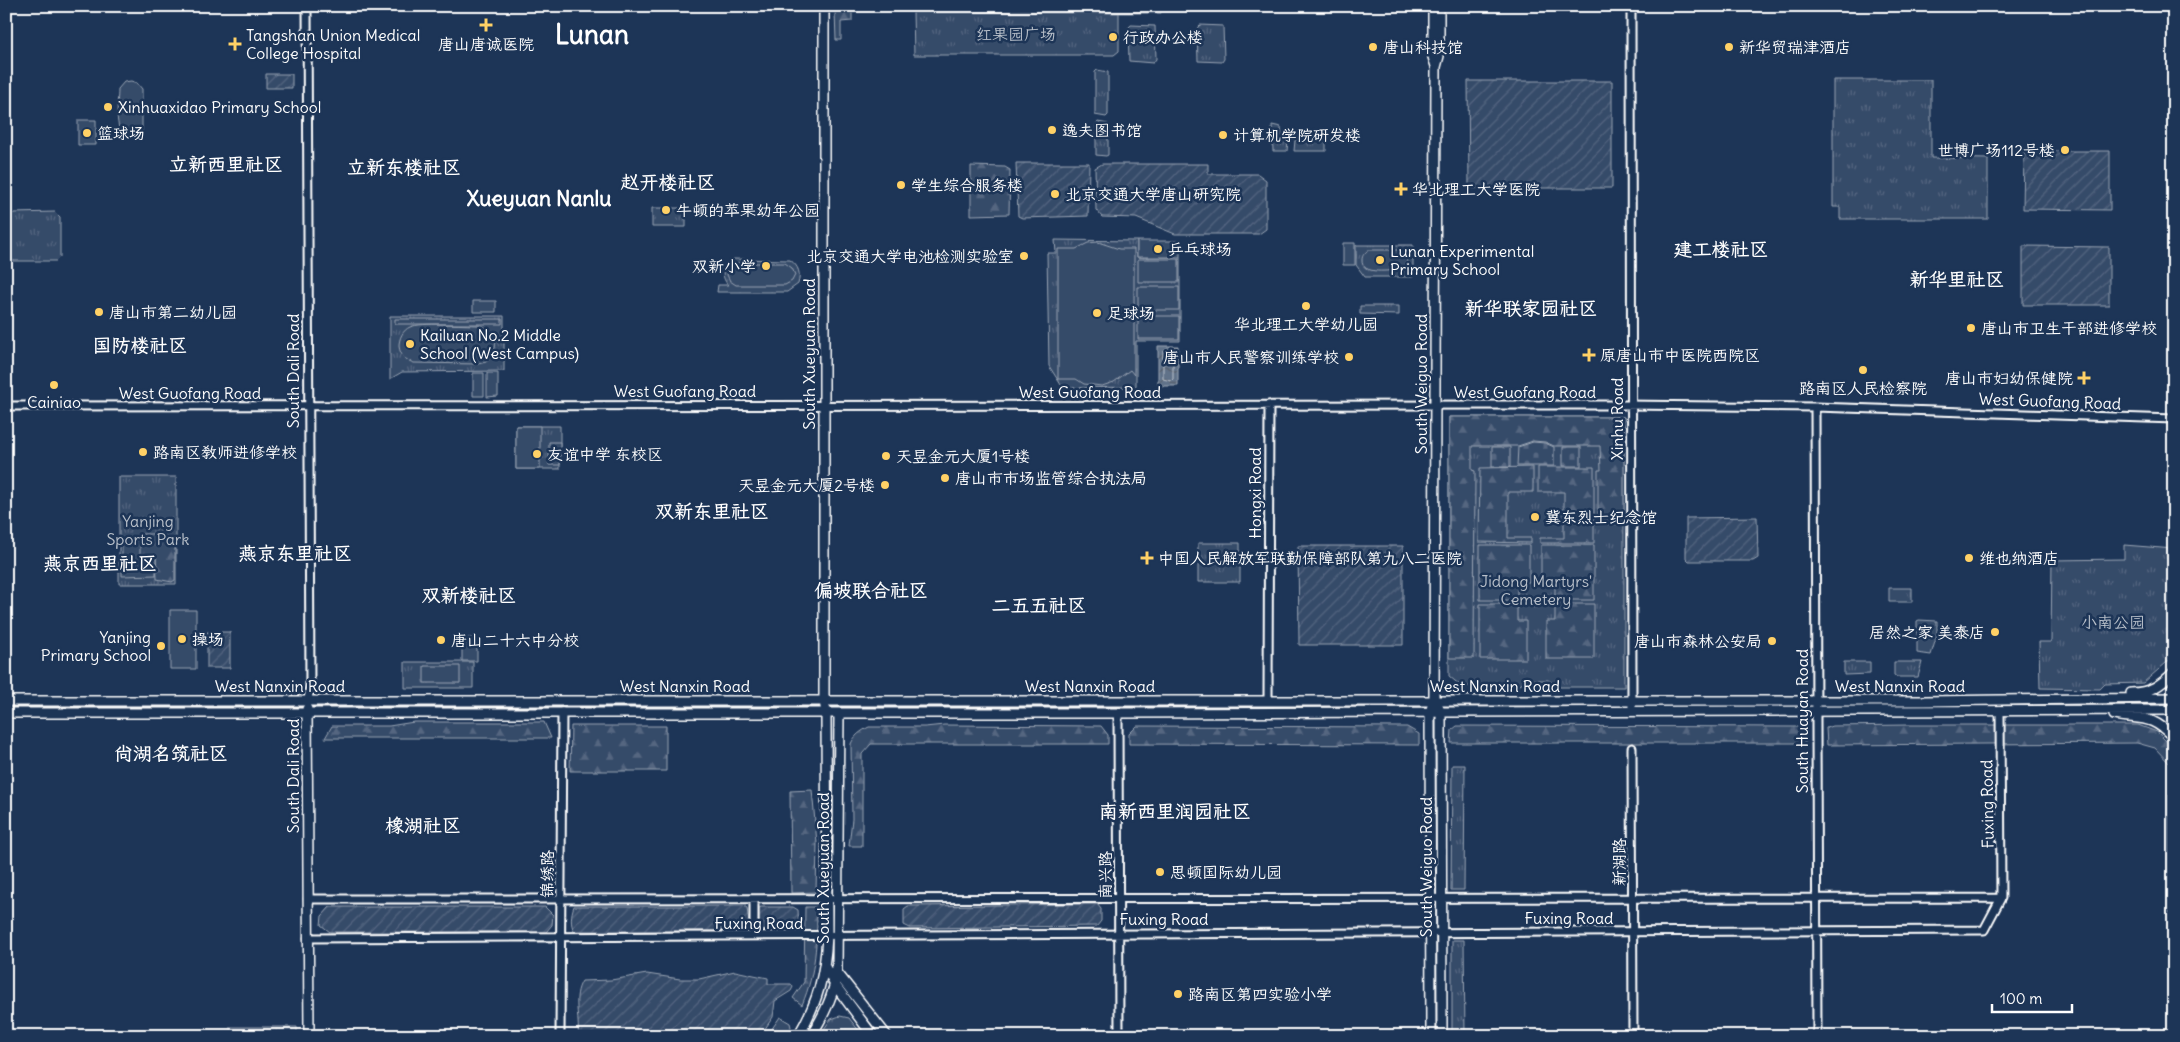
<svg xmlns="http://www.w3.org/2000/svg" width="2180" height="1042" font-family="Delius,'LXGW WenKai TC',sans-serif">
  <defs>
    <pattern id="grass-tufts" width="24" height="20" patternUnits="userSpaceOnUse" patternTransform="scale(1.25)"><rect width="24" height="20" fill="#364b69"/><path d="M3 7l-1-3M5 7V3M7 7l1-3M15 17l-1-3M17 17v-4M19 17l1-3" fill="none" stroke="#546680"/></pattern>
    <pattern id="forest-firs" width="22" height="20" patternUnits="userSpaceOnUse" patternTransform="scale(1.25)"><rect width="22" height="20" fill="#364b69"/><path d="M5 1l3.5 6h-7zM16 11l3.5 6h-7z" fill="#546680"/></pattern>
    <pattern id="cemetery-stones" width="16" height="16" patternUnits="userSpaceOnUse" patternTransform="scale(1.25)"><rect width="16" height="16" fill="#364b69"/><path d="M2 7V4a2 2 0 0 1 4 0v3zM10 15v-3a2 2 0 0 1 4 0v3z" fill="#546680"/></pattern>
    <pattern id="garden-furrows" width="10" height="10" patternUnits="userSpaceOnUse" patternTransform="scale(1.25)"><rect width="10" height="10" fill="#364b69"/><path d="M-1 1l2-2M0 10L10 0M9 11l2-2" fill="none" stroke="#546680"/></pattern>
    <pattern id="water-waves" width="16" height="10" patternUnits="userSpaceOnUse" patternTransform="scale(1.25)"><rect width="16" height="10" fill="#617289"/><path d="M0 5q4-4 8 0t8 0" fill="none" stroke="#555d67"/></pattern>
  </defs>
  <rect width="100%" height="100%" fill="#1d3557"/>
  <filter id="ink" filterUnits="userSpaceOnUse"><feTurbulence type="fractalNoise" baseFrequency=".02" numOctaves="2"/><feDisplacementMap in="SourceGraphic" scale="10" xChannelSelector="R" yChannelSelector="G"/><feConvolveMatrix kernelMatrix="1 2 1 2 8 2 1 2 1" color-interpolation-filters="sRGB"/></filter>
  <g filter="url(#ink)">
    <path fill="url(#grass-tufts)" stroke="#9aa5b4" d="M 913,12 L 1119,12 L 1119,51 L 1114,55 L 914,55 Z
      M 1131,25 L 1155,26 L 1156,59 L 1153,63 L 1129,61 L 1128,28 Z
      M 1200,25 L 1223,26 L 1224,59 L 1222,62 L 1198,61 L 1197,28 Z
      M 1097,70 L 1108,72 L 1108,115 L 1106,117 L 1095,115 L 1095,72 Z
      M 1833,80 L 1931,80 L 1931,158 L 1988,159 L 1988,219 L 1840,219 L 1840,207 L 1833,207 Z
      M 1098,122 L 1108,124 L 1108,155 L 1106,156 L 1096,155 L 1096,124 Z
      M 1272,125 L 1281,127 L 1282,139 L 1288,140 L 1287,151 L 1273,151 Z
      M 1295,140 L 1326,140 L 1326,151 L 1294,151 Z
      M 652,208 L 686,208 L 686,227 L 652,227 Z
      M 55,212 L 60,217 L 60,257 L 56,261 L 14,261 L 9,257 L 9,217 L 14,213 Z
      M 1055,240 L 1137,241 L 1137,257 L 1180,257 L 1180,341 L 1136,341 L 1136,387 L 1063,388 L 1049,366 L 1047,253 L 1056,253 Z
      M 1356,245 L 1413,245 L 1413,277 L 1365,277 L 1356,265 Z
      M 734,259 L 790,260 C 799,266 801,274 798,284 L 787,292 L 717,292 L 718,285 L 728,285 C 720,276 722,264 734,259 Z
      M 1360,306 L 1399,306 L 1399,315 L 1360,314 Z
      M 390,316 L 504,316 L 504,371 L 402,372 L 390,379 Z
      M 1449,417 L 1624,417 L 1624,687 L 1559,687 L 1548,680 L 1527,680 L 1517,687 L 1461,686 L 1449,676 Z
      M 516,426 L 560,426 L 560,469 L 516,469 Z
      M 119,477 L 176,477 L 176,584 L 119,584 Z
      M 1198,543 L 1240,543 L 1240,582 L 1198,582 Z
      M 2124,545 L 2174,549 L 2174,656 L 2143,683 L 2105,684 L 2100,689 L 2040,688 L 2039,642 L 2051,642 L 2052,560 L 2124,559 Z
      M 1889,588 L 1912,588 L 1912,602 L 1889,602 Z
      M 1919,620 L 1937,621 L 1937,635 L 1931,655 L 1917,653 L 1917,621 Z
      M 405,662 L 473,662 L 473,688 L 405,688 Z
      M 1844,662 L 1870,662 L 1870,674 L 1844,675 Z
      M 1894,662 L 1922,662 L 1918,677 L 1897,677 L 1894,675 Z
      M 1452,765 L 1465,765 L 1464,890 L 1451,890 Z
      M 1452,940 L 1464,940 L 1465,1036 L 1452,1036 Z
      M 840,1016 L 849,1018 L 863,1036 L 819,1036 L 831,1019 Z
      M 230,1027 L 297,1027 L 297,1036 L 230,1036 Z"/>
    <path fill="url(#forest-firs)" stroke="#9aa5b4" d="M 843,6 L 1161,6 L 1161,13 L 913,12 L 913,9 L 852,9 L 852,21 L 841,22 L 841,40 L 836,40 L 835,12 Z
      M 971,166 L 1005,167 L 1010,170 L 1009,214 L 971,215 Z
      M 1449,417 L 1624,417 L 1624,524 L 1598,524 L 1598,470 L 1601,470 L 1600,446 L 1554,446 L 1545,442 L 1533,441 L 1518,446 L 1472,446 L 1472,470 L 1475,471 L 1474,658 L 1449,658 Z
      M 1533,467 L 1533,492 L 1508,492 L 1508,538 L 1531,538 L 1531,543 L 1479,542 L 1480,468 Z
      M 1538,467 L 1594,467 L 1594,543 L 1540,543 L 1540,538 L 1564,538 L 1564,492 L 1538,492 Z
      M 140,534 L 163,534 L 167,539 L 175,539 L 175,580 L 172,582 L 157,579 L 156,555 L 140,555 L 134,547 L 134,537 Z
      M 1480,545 L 1529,545 L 1529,582 L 1517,583 L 1517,600 L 1480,600 Z
      M 1541,545 L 1594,545 L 1594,600 L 1555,600 L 1555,583 L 1541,582 Z
      M 1480,604 L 1517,604 L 1517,621 L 1526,621 L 1526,659 L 1480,659 Z
      M 1555,604 L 1594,604 L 1594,659 L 1546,659 L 1546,621 L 1555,621 Z
      M 414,722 L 544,722 L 551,738 L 325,738 L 332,726 L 389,726 Z
      M 944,725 L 1101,726 L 1108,735 L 1108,744 L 871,744 L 862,754 L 862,846 L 849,846 L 852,819 L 851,744 C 854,736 861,731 869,727 L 925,727 Z
      M 1908,725 L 2138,725 L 2157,732 L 2174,749 L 2174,759 L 2169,763 L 2155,748 L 2137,743 L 1827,745 L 1826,728 L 1832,726 Z
      M 571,726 L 666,726 L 666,771 L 570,771 Z
      M 1137,726 L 1407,727 L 1419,734 L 1419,745 L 1129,744 L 1129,734 Z
      M 1457,726 L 1799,727 L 1805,732 L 1805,743 L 1451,743 L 1452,730 Z
      M 812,790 L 817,843 L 816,892 L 791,893 L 790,791 Z
      M 2169,795 L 2174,799 L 2174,1036 L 2170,1036 Z
      M 805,907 L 817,907 C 817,943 816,971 802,1005 L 793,998 L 804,982 Z
      M 780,1017 L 790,1023 L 791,1027 L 785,1036 L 767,1036 Z"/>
    <path fill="url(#cemetery-stones)" stroke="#9aa5b4" d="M 1533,442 L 1545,443 L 1554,447 L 1554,466 L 1517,466 L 1518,447 Z
      M 1492,447 L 1510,447 L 1510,467 L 1492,467 Z
      M 1563,447 L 1581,447 L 1581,466 L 1563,466 Z"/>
    <path fill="url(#garden-furrows)" stroke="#9aa5b4" d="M 266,74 L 292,74 L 292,88 L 266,88 Z
      M 1468,81 L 1612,81 L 1612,188 L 1469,188 Z
      M 2024,151 L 2110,151 L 2110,210 L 2023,209 Z
      M 1016,163 L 1089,163 L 1088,216 L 1022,218 L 1018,216 Z
      M 1102,164 L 1208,164 L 1208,174 L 1258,174 L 1266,180 L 1266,229 L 1259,234 L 1175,234 L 1136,218 L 1102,217 L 1096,210 L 1095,168 Z
      M 2023,246 L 2109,247 L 2109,305 L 2023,305 Z
      M 1757,517 L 1758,558 L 1753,561 L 1689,561 L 1686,558 L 1686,518 Z
      M 1298,546 L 1403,546 L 1403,645 L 1299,645 Z
      M 207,632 L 230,632 L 230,668 L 207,668 Z
      M 1097,904 L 1101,909 L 1101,921 L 1097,926 L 910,928 L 904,925 L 904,909 L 908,906 Z
      M 574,906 L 744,906 L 747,908 L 749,923 L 743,931 L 574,931 C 570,924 571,914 574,906 Z
      M 330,907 L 545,907 L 553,915 L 552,925 L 546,932 L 330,932 L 321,925 L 322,916 Z
      M 761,907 L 793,907 L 798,910 L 799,930 L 797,932 L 762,931 L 759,929 L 759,908 Z
      M 735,971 L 768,978 L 768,984 L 791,984 L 793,987 L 791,991 L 775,1001 L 773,1017 L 760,1036 L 578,1036 C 580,1018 572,997 582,981 L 611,980 L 647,974 L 680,979 L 699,979 Z"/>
    <path fill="#364b69" stroke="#9aa5b4" d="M 131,81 L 137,83 L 142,89 L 142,137 L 139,137 L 138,134 C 111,149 118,103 118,89 L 124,82 Z
      M 78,120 L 96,120 L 96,145 L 78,145 Z
      M 1137,241 L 1180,241 L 1180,257 L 1137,257 Z
      M 1098,242 L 1119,249 L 1134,249 L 1134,375 L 1130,370 L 1114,382 L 1102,386 L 1084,384 L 1076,379 L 1058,379 L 1058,249 L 1076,249 L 1088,243 Z
      M 1343,243 L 1355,243 L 1355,265 L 1343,265 Z
      M 1368,250 L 1401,250 L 1406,255 L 1407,263 L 1401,270 C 1391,270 1361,276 1362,260 C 1362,255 1365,253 1368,250 Z
      M 1138,259 L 1179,259 L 1179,282 L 1138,282 Z
      M 736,263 L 785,263 L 792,268 L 795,275 L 792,281 L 785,285 L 736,285 L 730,281 L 727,275 L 729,268 Z
      M 1138,287 L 1179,287 L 1179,310 L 1138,310 Z
      M 473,301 L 496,301 L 496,312 L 473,312 Z
      M 1138,316 L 1179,316 L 1179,339 L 1138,339 Z
      M 395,319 L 502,319 L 502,324 L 395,324 Z
      M 478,325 C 494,328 499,341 493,355 L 486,362 L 478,364 L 414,363 C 405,360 400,355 399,346 C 399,338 403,330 410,327 C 421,322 464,325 478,325 Z
      M 473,373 L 484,373 L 484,396 L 473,396 Z
      M 487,373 L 498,373 L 498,396 L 487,397 Z
      M 516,426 L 540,426 L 540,469 L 516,469 Z
      M 549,442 L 560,442 L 560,465 L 549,465 Z
      M 122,540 L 140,540 L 140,555 L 156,555 L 156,575 L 122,576 Z
      M 170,610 L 196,610 L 196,669 L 170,669 Z
      M 462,638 L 477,638 L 477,661 L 462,661 Z
      M 424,666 L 460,666 L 460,683 L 424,683 Z"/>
    <path fill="url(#water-waves)" stroke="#a0aab8" d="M 1158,346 L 1178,346 L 1178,386 L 1158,386 Z"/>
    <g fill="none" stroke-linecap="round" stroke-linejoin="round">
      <path stroke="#c0c7d0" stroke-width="1" d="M 1165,351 L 1173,353 L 1173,379 L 1171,381 L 1163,379 L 1163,353 Z"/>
      <defs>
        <path id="minor" d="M 307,6 L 310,685 L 308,701
          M 1631,6 L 1632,711
          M 6,406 L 1626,405 L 1815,407 L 2174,419
          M 1815,407 L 1817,1036
          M 1268,700 L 1269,405
          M 1118,713 L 1119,1036
          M 1632,748 L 1633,1036
          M 308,899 L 2001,898
          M 754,899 L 754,936
          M 308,938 L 1984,930 L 2001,898 L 2000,710
          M 560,1036 L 562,712"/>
        <path id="major" d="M 1433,6 L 1433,57 L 1436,66
          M 2131,693 C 2150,693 2161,685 2174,672
          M 6,701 L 1925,701 L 2174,698
          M 1438,707 L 1441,712 L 1442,1036
          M 307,709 L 309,1036
          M 6,713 L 1118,713 L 2174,710
          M 2114,715 C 2143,720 2151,714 2174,738
          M 825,967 L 835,985 L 873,1036
          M 835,970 L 887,1036
          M 798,1036 C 818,1002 825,975 827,936 L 826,712 L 824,701 L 824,6
          M 811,1036 C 824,1015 834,995 837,971 L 839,713
          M 1431,1036 L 1430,712 L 1434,701 L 1436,67 L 1439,56 L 1439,6"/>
      </defs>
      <use href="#minor" stroke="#fff" stroke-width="11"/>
      <use href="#major" stroke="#fff" stroke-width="12"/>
      <use href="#minor" stroke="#1d3557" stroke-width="7"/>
      <use href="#major" stroke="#1d3557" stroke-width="9"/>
    </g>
  </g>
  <g fill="#ffd166" stroke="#1d3557" stroke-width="2">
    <path d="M483.5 17.5h5v5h5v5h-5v5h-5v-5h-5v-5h5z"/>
    <circle cx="1113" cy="37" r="5"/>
    <path d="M232.5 36.5h5v5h5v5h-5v5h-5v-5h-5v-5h5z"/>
    <circle cx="1373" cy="47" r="5"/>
    <circle cx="1729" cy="47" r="5"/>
    <circle cx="108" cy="107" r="5"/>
    <circle cx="1052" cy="130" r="5"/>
    <circle cx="87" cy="133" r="5"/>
    <circle cx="1223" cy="135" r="5"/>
    <circle cx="2065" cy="150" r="5"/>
    <circle cx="901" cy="185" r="5"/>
    <path d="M1398.5 181.5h5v5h5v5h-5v5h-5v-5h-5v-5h5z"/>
    <circle cx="1055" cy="194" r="5"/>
    <circle cx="666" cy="210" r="5"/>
    <circle cx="1158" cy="249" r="5"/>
    <circle cx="1024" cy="256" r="5"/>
    <circle cx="1380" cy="260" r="5"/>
    <circle cx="766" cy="266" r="5"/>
    <circle cx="1306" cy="306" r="5"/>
    <circle cx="99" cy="312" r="5"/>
    <circle cx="1097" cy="313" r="5"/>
    <circle cx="1971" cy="328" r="5"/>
    <circle cx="410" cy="344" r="5"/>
    <path d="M1586.5 347.5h5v5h5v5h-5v5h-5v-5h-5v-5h5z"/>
    <circle cx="1349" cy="357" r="5"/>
    <circle cx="1863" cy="370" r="5"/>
    <path d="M2081.5 370.5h5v5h5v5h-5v5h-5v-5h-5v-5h5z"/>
    <circle cx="54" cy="385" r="5"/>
    <circle cx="143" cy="452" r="5"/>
    <circle cx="537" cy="454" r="5"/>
    <circle cx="886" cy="456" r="5"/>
    <circle cx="945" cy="478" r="5"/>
    <circle cx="885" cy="485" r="5"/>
    <circle cx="1535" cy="517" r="5"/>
    <path d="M1144.5 550.5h5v5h5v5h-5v5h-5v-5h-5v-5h5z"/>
    <circle cx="1969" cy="558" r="5"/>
    <circle cx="1995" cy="632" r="5"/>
    <circle cx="182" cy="639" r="5"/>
    <circle cx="441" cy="640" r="5"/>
    <circle cx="1772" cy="641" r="5"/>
    <circle cx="161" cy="646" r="5"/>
    <circle cx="1160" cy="872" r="5"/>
    <circle cx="1178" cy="994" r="5"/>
  </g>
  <g text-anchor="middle" stroke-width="5" stroke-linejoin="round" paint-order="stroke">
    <g font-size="16" fill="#b9c0ca" stroke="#1d3557">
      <text x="1016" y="40">红果园广场</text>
      <text x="148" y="527">Yanjing<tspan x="148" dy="18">Sports Park</tspan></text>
      <text x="1536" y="587">Jidong Martyrs'<tspan x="1536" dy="18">Cemetery</tspan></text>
      <text x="2113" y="628">小南公园</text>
    </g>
    <g font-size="16" fill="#fff" stroke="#1d3557" text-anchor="start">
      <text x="246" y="41">Tangshan Union Medical<tspan x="246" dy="18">College Hospital</tspan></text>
      <text x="1123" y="43">行政办公楼</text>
      <text x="486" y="50" text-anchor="middle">唐山唐诚医院</text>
      <text x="1383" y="53">唐山科技馆</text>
      <text x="1739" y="53">新华贸瑞津酒店</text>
      <text x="118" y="113">Xinhuaxidao Primary School</text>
      <text x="1062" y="136">逸夫图书馆</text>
      <text x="97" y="139">篮球场</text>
      <text x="1233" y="141">计算机学院研发楼</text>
      <text x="2055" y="156" text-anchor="end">世博广场112号楼</text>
      <text x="911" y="191">学生综合服务楼</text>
      <text x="1412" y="195">华北理工大学医院</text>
      <text x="1065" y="200">北京交通大学唐山研究院</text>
      <text x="676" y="216">牛顿的苹果幼年公园</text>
      <text x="1168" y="255">乒乓球场</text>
      <text x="1390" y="257">Lunan Experimental<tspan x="1390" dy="18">Primary School</tspan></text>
      <text x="1014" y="262" text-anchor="end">北京交通大学电池检测实验室</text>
      <text x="756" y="272" text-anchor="end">双新小学</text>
      <text x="109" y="318">唐山市第二幼儿园</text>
      <text x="1107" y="319">足球场</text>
      <text x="1306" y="330" text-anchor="middle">华北理工大学幼儿园</text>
      <text x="1981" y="334">唐山市卫生干部进修学校</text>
      <text x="420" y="341">Kailuan No.2 Middle<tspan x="420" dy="18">School (West Campus)</tspan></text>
      <text x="1600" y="361">原唐山市中医院西院区</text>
      <text x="1339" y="363" text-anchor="end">唐山市人民警察训练学校</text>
      <text x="2073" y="384" text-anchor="end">唐山市妇幼保健院</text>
      <text x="1863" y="394" text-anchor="middle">路南区人民检察院</text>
      <text x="54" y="408" text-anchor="middle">Cainiao</text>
      <text x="153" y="458">路南区教师进修学校</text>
      <text x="547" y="460">友谊中学 东校区</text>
      <text x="896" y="462">天昱金元大厦1号楼</text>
      <text x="955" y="484">唐山市市场监管综合执法局</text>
      <text x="875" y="491" text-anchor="end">天昱金元大厦2号楼</text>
      <text x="1545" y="523">冀东烈士纪念馆</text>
      <text x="1158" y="564">中国人民解放军联勤保障部队第九八二医院</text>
      <text x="1979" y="564">维也纳酒店</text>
      <text x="1985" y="638" text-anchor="end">居然之家 美泰店</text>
      <text x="151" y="643" text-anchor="end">Yanjing<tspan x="151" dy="18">Primary School</tspan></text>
      <text x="192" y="645">操场</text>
      <text x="451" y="646">唐山二十六中分校</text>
      <text x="1762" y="647" text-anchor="end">唐山市森林公安局</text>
      <text x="1170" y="878">思顿国际幼儿园</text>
      <text x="1188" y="1000">路南区第四实验小学</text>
    </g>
    <g font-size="16" fill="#fff" stroke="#1d3557">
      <text transform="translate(809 354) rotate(-90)" y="6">South Xueyuan Road</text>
      <text transform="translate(293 371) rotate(-90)" y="6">South Dali Road</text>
      <text transform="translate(1421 384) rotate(-90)" y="6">South Weiguo Road</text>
      <text x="685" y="397">West Guofang Road</text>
      <text x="1090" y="398">West Guofang Road</text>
      <text x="1525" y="398">West Guofang Road</text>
      <text x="190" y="399">West Guofang Road</text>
      <text transform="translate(2050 401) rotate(2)" y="6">West Guofang Road</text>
      <text transform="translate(1617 419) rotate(-90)" y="6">Xinhu Road</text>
      <text transform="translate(1255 493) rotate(-90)" y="6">Hongxi Road</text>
      <text x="280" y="692">West Nanxin Road</text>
      <text x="685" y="692">West Nanxin Road</text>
      <text x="1090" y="692">West Nanxin Road</text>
      <text x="1495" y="692">West Nanxin Road</text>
      <text x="1900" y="692">West Nanxin Road</text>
      <text transform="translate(1802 721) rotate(-90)" y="6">South Huayan Road</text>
      <text transform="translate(293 776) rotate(-90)" y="6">South Dali Road</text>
      <text transform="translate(1987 804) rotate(-91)" y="6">Fuxing Road</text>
      <text transform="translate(1619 862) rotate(-90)" y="6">新湖路</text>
      <text transform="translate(1426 867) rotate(-90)" y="6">South Weiguo Road</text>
      <text transform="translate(823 868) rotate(-90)" y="6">South Xueyuan Road</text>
      <text transform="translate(547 874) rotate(-90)" y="6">锦绣路</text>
      <text transform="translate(1105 875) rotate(-90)" y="6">南兴路</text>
      <text x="1569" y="924">Fuxing Road</text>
      <text x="1164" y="925">Fuxing Road</text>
      <text x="759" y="929">Fuxing Road</text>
    </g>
    <g font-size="19" font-weight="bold" fill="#fff" stroke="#1d3557">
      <text x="226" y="171">立新西里社区</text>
      <text x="404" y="174">立新东楼社区</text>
      <text x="668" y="189">赵开楼社区</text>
      <text x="1721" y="256">建工楼社区</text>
      <text x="1957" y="286">新华里社区</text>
      <text x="1531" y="315">新华联家园社区</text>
      <text x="140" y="352">国防楼社区</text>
      <text x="712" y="518">双新东里社区</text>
      <text x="295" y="560">燕京东里社区</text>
      <text x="100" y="570">燕京西里社区</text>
      <text x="871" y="597">偏坡联合社区</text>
      <text x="469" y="602">双新楼社区</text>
      <text x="1039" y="612">二五五社区</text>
      <text x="171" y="760">尚湖名筑社区</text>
      <text x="1175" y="818">南新西里润园社区</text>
      <text x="423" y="832">橡湖社区</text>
    </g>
    <g font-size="21" font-weight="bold" fill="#fff" stroke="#1d3557">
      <text x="539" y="206">Xueyuan Nanlu</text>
    </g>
    <g font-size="26" font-weight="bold" fill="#fff" stroke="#1d3557">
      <text x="592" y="44">Lunan</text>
    </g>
  </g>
  <rect width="2180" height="1042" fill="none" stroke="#1d3557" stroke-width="25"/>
  <rect x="12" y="12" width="2155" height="1017" fill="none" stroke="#fff" stroke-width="2" filter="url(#ink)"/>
  <path d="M1992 1004v8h80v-8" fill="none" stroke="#ffffff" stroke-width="2.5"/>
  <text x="2000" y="1004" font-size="15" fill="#ffffff" stroke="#1d3557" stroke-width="4" paint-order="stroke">100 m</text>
</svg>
